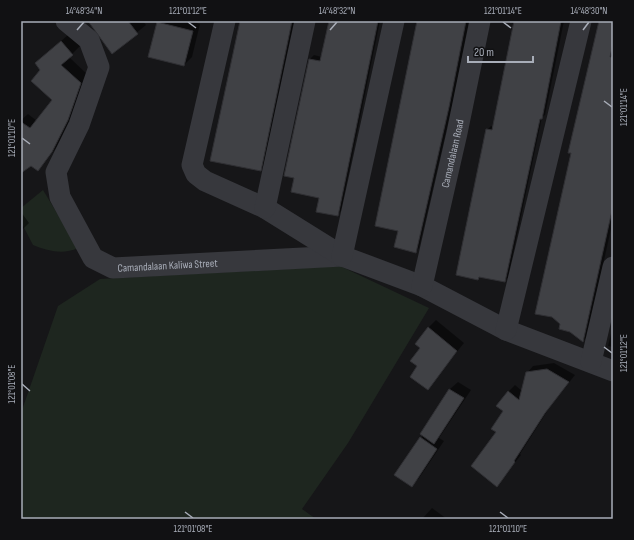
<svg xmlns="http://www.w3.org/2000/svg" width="634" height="540" font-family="'Sofia Sans Condensed',sans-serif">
  <rect width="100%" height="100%" fill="#161618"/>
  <path fill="#1e261f" d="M 43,190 L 78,248 C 63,255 48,251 33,245 L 21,222 L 21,208 Z
    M 340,266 L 429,308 L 348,443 L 302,509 L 316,519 L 21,519 L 21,413 L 58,306 L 100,279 Z"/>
  <path fill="#0007" d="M 101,21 L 143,21 L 146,25 L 113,52 Z
    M 160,21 L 190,21 L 200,24 L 192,57 L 184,65 L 158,23 Z
    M 241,21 L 295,21 L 264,166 L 260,170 Z
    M 329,21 L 380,21 L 341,211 L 337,215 L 320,197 L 295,178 L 285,175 L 310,59 L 314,55 L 322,57 Z
    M 417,21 L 469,21 L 453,102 L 419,248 L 416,252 L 399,230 Z
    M 515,21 L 564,21 L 545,115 L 542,117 L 508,278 L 504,281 L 480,276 L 478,278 L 487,130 L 491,126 L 494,127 Z
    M 600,21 L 613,21 L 613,220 L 587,337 L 583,341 L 572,153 Z
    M 69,34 L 80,46 L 69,57 L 88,75 L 75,112 L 60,143 L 45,162 L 38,170 L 31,165 L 21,172 L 21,120 L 28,114 L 37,121 L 54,100 L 42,70 L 44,56 Z
    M 21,212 L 29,223 L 21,231 Z
    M 436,320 L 464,343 L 427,389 L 419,366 L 421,347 L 428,328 Z
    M 613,326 L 613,347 L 608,346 Z
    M 554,363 L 575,375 L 551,405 L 520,454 L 521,455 L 497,485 L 497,432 L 508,392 L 515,385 L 522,391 L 527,373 L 533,366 Z
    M 458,382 L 471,390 L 439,438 L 444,441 L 419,478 L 411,486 L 421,438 L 423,435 L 421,434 L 450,389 Z
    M 432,508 L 447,519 L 422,519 Z"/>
  <path fill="#404145" stroke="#303034" d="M 88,21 L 128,21 L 138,34 L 112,54 Z
    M 240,21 L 292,21 L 261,171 L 210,161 Z
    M 329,21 L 378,21 L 338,216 L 316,212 L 319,198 L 291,192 L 294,178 L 284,176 L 309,59 L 320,61 Z
    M 417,21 L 466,21 L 449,107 L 416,253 L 394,247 L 398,231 L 375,226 Z
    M 514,21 L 561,21 L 542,119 L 540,119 L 505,282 L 479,277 L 478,280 L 456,275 L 486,129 L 492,130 Z
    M 599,21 L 613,21 L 613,44 L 610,57 L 613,57 L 613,206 L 583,342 L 570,332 L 559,329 L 560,324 L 552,317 L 535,314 L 571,153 L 568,153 Z
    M 157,22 L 193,31 L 184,66 L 148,57 Z
    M 61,41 L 73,55 L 61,65 L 81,83 L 68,120 L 52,152 L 38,171 L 31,166 L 21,173 L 21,122 L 30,128 L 52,100 L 31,81 L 40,70 L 35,63 Z
    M 428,327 L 457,351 L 428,390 L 410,377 L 417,366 L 410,361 L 420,348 L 415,344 Z
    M 547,369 L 569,382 L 545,413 L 514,461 L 515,462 L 497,487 L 471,466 L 496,432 L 491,429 L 503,411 L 496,406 L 508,391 L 519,400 L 526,372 Z
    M 449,389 L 464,398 L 434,444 L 420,434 Z
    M 420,437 L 437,449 L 412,487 L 394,475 Z"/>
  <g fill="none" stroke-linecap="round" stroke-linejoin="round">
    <g stroke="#37383d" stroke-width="21">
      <path id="s1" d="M 66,21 L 89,40 L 99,67 L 79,125 L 56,172 L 60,197 L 93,258 L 113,268 L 342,256"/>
      <path d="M 225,21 L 192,165 L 196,174 L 205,181 L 265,208 L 342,256 L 422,286 L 506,330 L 613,371"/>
      <path d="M 265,208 L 305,21"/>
      <path d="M 342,256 L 394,21"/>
      <path id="s2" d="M 422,286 L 457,133 L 480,21"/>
      <path d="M 506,330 L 581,21"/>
      <path d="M 591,362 L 613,267"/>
    </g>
  </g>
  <path fill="none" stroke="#a8adb8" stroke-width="1.5" d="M 188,22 L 196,28M 503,22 L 511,28M 77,30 L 84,22M 330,30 L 337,22M 583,30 L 589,22M 604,101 L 612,107M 22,138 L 30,144M 604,347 L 612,353M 22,384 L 30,391M 185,512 L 193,518M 500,512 L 508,518"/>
  <g text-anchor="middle" stroke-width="3" stroke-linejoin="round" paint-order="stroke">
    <g font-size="11" fill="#a8adb8" stroke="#111113">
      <text dy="4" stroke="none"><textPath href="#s2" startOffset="136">Camandalaan Road</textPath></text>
      <text dy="4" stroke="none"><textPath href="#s1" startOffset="344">Camandalaan Kaliwa Street</textPath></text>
    </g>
  </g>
  <rect width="634" height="540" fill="none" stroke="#111113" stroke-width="44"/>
  <path d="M468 56v6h65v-6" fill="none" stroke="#a8adb8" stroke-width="2"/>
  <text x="474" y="56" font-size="12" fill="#a8adb8" stroke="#111113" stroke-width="3" paint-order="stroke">20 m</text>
  <rect x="22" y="22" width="590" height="496" fill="none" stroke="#a8adb8" stroke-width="1.5"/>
  <g font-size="10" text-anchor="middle" fill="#a8adb8">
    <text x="84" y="14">14°48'34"N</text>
    <text x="188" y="14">121°01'12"E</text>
    <text x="337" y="14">14°48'32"N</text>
    <text x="503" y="14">121°01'14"E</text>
    <text x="589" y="14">14°48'30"N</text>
    <text transform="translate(623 107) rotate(-90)" y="4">121°01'14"E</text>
    <text transform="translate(11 138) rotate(-90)" y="4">121°01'10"E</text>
    <text transform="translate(623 353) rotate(-90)" y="4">121°01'12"E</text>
    <text transform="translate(11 384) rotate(-90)" y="4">121°01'08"E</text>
    <text x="193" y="532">121°01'08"E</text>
    <text x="508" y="532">121°01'10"E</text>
  </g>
</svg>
